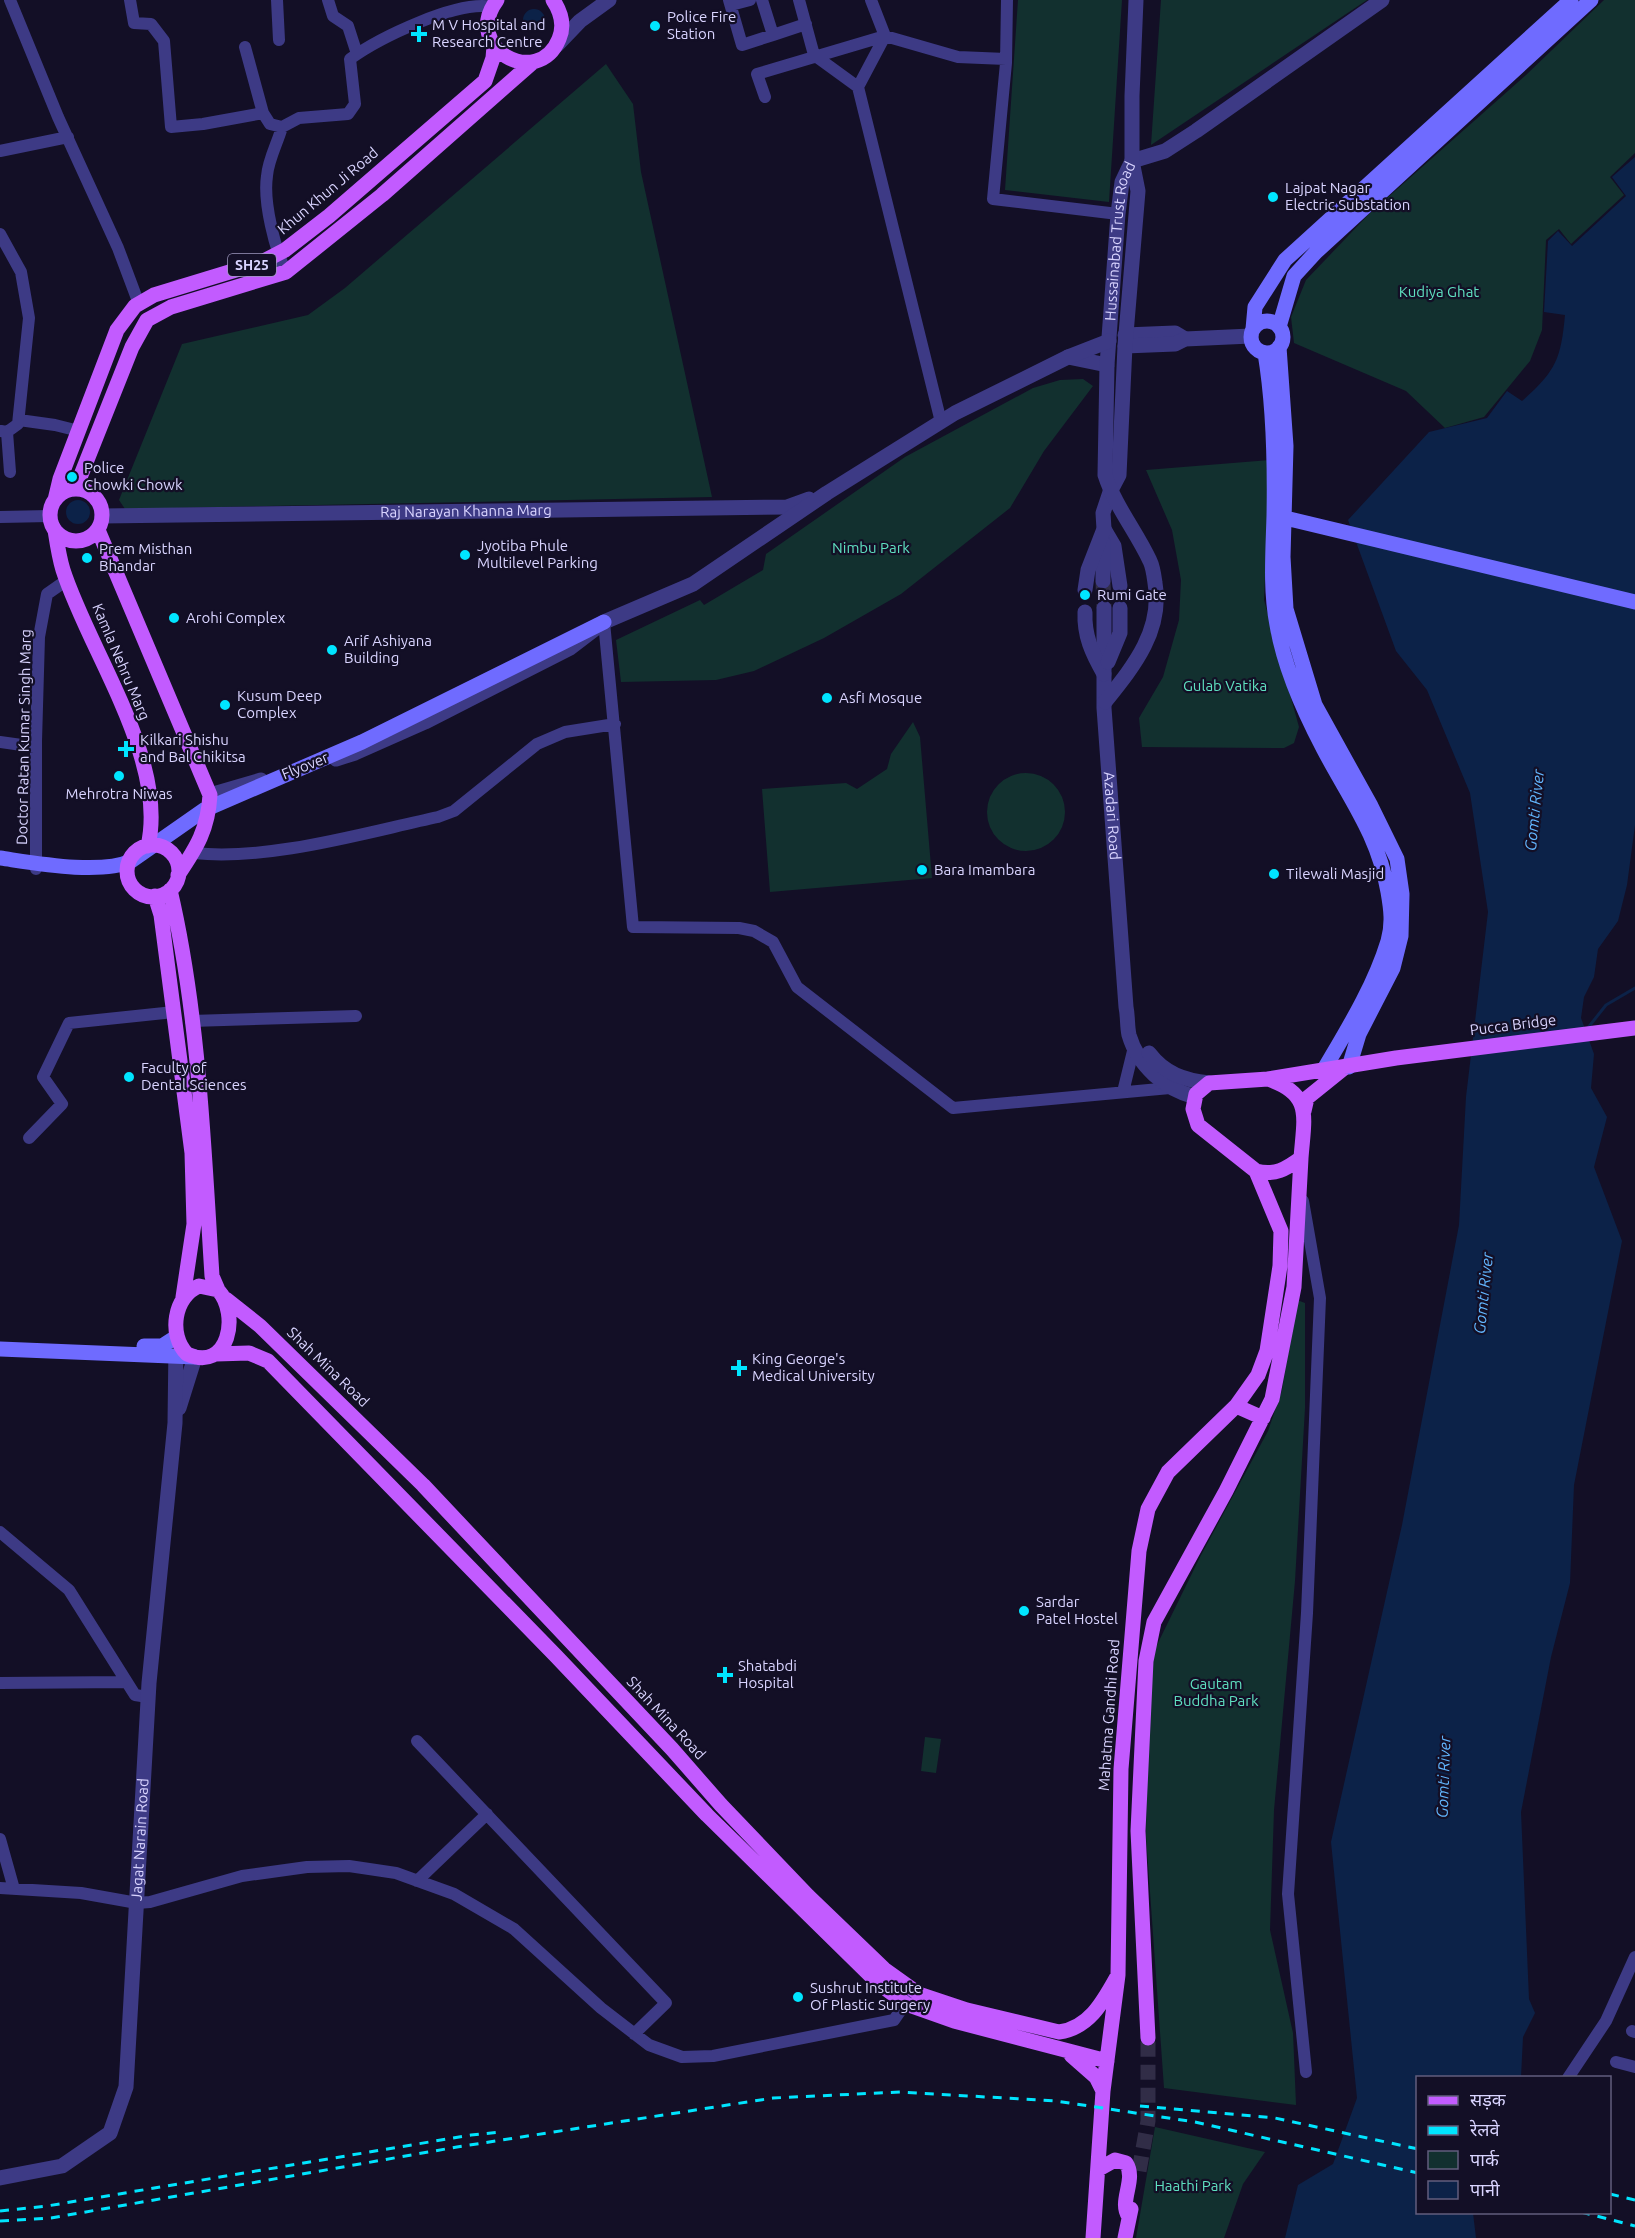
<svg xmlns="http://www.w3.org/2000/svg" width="1635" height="2238" font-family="Ubuntu,'Noto Sans Devanagari',sans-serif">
  <rect width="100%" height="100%" fill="#130f26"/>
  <path fill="#12302f" d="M 1018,0 L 1122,0 L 1109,202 L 1005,190 Z
    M 1161,0 L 1367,0 L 1151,145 Z
    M 1604,0 L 1635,0 L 1635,153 L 1610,177 L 1624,195 L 1571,244 L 1559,229 L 1546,240 L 1542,330 L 1530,361 L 1484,417 L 1445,428 L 1406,391 L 1294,343 L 1291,317 L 1306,280 L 1369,214 L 1526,75 Z
    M 606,64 L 633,104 L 641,172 L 712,497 L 125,509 L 119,500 L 182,344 L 308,315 L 345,288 Z
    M 1083,379 L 1093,386 L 1044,451 L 1010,508 L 901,594 L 824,638 L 754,671 L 716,680 L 621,682 L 616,640 L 700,600 L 704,605 L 763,570 L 766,554 L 905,457 L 1033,388 L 1060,380 Z
    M 1270,460 L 1264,600 L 1299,727 L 1294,743 L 1284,748 L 1142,747 L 1139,718 L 1163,677 L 1179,620 L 1181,580 L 1172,530 L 1146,470 Z
    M 913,722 L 920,737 L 932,878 L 770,892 L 762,789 L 846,783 L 857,789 L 887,769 L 891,754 Z
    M987 812a39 39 0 1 1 78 0a39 39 0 1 1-78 0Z
    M 1297,1300 L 1305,1303 L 1305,1408 L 1295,1581 L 1274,1810 L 1270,1930 L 1293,2033 L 1296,2105 L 1164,2088 L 1146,1836 L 1148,1685 L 1156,1647 L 1200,1557 L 1268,1431 L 1282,1390 Z
    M 925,1737 L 941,1739 L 936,1773 L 921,1771 Z
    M 1155,2127 L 1265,2152 L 1243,2184 L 1224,2238 L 1136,2238 Z"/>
  <path fill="#0c2248" d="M523 20a11 11 0 1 1 22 0a11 11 0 1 1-22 0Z
    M 1635,157 L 1635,825 L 1627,885 L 1618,921 L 1598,949 L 1594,977 L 1584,997 L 1581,1018 L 1594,1054 L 1591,1088 L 1607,1117 L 1594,1167 L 1622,1241 L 1574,1485 L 1570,1583 L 1551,1657 L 1521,1812 L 1529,1999 L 1535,2013 L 1523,2037 L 1521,2077 L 1418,2078 L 1418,2212 L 1473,2213 L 1476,2238 L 1285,2238 L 1298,2185 L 1333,2164 L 1357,2098 L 1331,1842 L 1402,1525 L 1459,1225 L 1466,1097 L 1488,912 L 1470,793 L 1427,690 L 1396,651 L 1348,520 L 1429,432 L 1487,418 L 1507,391 L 1522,401 C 1556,371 1561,359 1565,315 L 1544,312 L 1548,241 L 1558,231 L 1572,246 L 1626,196 L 1612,177 Z
    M66 512a12 12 0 1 1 24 0a12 12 0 1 1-24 0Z"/>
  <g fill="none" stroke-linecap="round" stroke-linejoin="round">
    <path stroke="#0c2248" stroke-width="3" d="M 1587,1029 L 1606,1005 L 1635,988"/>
    <path stroke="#312d47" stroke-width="15" stroke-dasharray="15 8" stroke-linecap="butt" d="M 1103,581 L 1104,608"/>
    <path stroke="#312d47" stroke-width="15" stroke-dasharray="15 8" stroke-linecap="butt" d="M 1139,2171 L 1148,2121 L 1148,2038"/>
    <path stroke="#3d3a85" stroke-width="12" d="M 10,0 L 58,117 L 118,248 L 139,304
      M 130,0 L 134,23 L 151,24 L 164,41 L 171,127 L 203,124 L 263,113
      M 277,0 L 279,40
      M 328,0 L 333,16 L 348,26 L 357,54
      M 729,0 L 742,45 L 773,35 L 762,0
      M 799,0 L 814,55 L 858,87 L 941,422
      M 1007,0 L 1006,63 L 993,199 L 1118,214
      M 731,5 L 750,0
      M 773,35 L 806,24
      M 245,47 L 263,113 L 270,124 L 282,127 L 299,118 L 348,114 L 355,104 L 350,59 C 379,38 457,0 492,7
      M 858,87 L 885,36 L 871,0
      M 765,97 L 757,74 L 885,36 L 958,57 L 1006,59
      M 282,127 C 278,142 268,160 267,176 C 263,202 275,249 286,272
      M 0,151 L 68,137
      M 0,234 L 21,272 L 29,318 L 18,424 L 7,432
      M 19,420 L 55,425 L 79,431
      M 1,431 L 7,432 L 10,472
      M 0,517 L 50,516
      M 604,622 L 633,927 L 739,928 L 754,931 L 773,942 L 797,987 L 953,1108 L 1170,1088
      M 0,742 L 36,747
      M 194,853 C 269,861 363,833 438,817 L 454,811 L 537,744 L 565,732 L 615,724
      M 36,869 L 36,741 L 39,637 L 47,594 L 67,580
      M 191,1021 L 356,1016
      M 1123,1092 L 1134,1047
      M 29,1138 L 62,1104 L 43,1077 L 69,1023 L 174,1012
      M 1303,1201 L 1320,1298 L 1307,1613 L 1288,1894 L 1306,2072
      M 0,1532 L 69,1590 L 135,1695 L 148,1697
      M 0,1683 L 127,1682
      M 417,1741 L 666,2003 L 634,2034
      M 0,1839 L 14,1889
      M 417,1881 L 487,1814
      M 0,1888 L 81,1893 L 137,1903 L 150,1902 L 242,1876 L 307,1867 L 349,1866 L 396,1873 L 454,1894 L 514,1929 L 601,2008 L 649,2045 L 682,2057 L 713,2056 L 894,2020 L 909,1998
      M 1632,2031 L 1635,2032
      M 1616,2062 L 1635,2067
      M 1568,2078 L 1606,2021 L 1635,1957"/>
    <g stroke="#3d3a85" stroke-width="15">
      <path d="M 557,45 L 580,21 L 609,0"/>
      <path d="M 1132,161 L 1165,151 L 1196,131 L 1382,0"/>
      <path d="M 1125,335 L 1175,333 L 1185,339"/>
      <path d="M 1125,346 L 1175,344 L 1185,339 L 1251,336"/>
      <path d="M 1068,357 L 1107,365"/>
      <path id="s1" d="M 102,516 L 787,507 L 809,499"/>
      <path d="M 1104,529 L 1114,546 L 1120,586"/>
      <path d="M 1103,581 L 1103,542"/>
      <path d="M 1085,590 L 1088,570 L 1104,529 L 1103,513 L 1110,492 L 1119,475 L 1125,346 L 1138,191 L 1132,161"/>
      <path id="s2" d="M 1104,608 L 1104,708 L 1126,1007 C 1128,1017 1127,1026 1129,1035 C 1138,1066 1165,1089 1195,1097"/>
      <path d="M 1085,612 C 1084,636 1092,653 1104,674"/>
      <path d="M 1108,662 L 1120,633 L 1120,608"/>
      <path id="s3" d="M 1105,702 C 1133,667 1163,631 1155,583 C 1154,576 1153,567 1150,561 C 1136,531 1115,506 1105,475 L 1107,365 L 1118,214 L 1122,182 L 1132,161 L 1132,96 L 1136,0"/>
      <path d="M 336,759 L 355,753 L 425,722 L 570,648 L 604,622 L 693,584 L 827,493 L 955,413 L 1068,357 L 1109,341"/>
      <path d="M 210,795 L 261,780"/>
      <path d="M 1149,1053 C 1165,1074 1184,1080 1209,1083"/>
      <path d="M 179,1408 L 195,1357"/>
      <path id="s4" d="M 0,2178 L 62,2166 L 110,2133 L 126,2087 L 149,1683 L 175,1423 L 176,1344"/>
    </g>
    <path stroke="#6f6bff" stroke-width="15" d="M1251 337a16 16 0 1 1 32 0a16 16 0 1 1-32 0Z
      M 1279,327 L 1294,276 L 1316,252 L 1591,0
      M 1253,329 L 1255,307 L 1285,260 L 1571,0
      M 1279,347 L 1286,446 L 1283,557 L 1286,609 L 1315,705 L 1371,806 L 1397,859 L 1402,894 L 1401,936 L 1393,968 L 1359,1034 L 1349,1067
      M 1265,353 C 1274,407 1275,461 1274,516 C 1273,552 1270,589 1277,625 C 1284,667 1303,710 1323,748 C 1349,798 1378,834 1388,892 C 1391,909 1393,924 1388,941 C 1374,987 1347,1030 1323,1071
      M 1277,516 L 1635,602
      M 0,858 C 35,863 100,875 131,861 L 204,810 L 362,742 L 604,622
      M 144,1346 L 162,1346 L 176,1337
      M 0,1349 L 195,1357"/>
    <path stroke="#c25bff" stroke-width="15" d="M 497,0 C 461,48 538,90 559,39 C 565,25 561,12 553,0
      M 81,489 L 79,480 L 132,347 L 147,320 L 171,307 L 286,272 L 382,195 L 533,62
      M50 515a26 26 0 1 1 52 0a26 26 0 1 1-52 0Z
      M 55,500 L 60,479 L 117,330 L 135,306 L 154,295 L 262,262 L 285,250 L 329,216 L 485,81 L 493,58 L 494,46
      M 55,530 C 57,543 59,557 63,570 C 89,651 168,760 148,846
      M 98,530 L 210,795 C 208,829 197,847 178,875
      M127 871a26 26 0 1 1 52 0a26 26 0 1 1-52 0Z
      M 170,890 C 199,1013 204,1150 212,1276 L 218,1290
      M 155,896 L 161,915 L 192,1153 L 194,1224 L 183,1297
      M 1268,1079 L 1396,1058 L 1635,1028
      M 1268,1079 C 1313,1094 1304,1117 1301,1158 C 1286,1169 1275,1176 1256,1171 L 1198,1125 L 1193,1109 L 1196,1094 L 1209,1083 Z
      M 1304,1111 L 1307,1098 L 1343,1069
      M 199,1286 L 218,1290 C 240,1314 229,1373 187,1354 C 168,1335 174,1296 199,1286 Z
      M 226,1299 L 260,1326 L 423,1485 L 672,1749 L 721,1805 L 808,1896 L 884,1969 L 919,1994 L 967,2010 L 1059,2032 C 1090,2028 1104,2000 1118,1975
      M 216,1354 L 249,1353 L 268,1361 L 556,1656 L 707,1815 L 877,1982 L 906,2004 L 954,2021 L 1107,2061
      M 1236,1406 L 1263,1418
      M 1148,2038 L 1138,1831 L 1146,1661 L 1154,1622 L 1226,1491 L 1272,1399 L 1294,1287 L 1301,1158
      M 1071,2055 L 1096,2077 L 1103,2091
      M 1099,2169 L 1115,2160 L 1126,2163 C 1137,2180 1118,2201 1129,2217
      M 1093,2238 L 1103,2091 L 1118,1975 L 1121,1769 L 1139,1551 L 1148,1509 L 1168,1472 L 1236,1406 L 1258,1375 L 1267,1351 L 1280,1266 L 1281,1231 L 1256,1171
      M 1125,2238 L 1131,2209"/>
    <path stroke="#00e5ff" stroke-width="3" stroke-dasharray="9 8" stroke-linecap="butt" d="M 1140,2106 L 1275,2118 L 1418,2149
      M 1610,2194 L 1635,2200
      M 0,2211 L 47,2206 L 471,2135 L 502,2132
      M 1581,2212 L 1635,2226
      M 0,2221 L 51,2218 L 457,2147 L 773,2098 L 900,2092 L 1056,2101 L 1195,2122 L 1418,2173"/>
  </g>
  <g fill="#00e5ff" stroke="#130f26" stroke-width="2">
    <circle cx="655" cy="26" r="6"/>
    <path d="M416 25h6v6h6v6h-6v6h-6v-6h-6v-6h6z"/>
    <circle cx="1273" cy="197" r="6"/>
    <circle cx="72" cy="477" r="6"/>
    <circle cx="465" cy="555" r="6"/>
    <circle cx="87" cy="558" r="6"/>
    <circle cx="1085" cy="595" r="6"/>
    <circle cx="174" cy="618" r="6"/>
    <circle cx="332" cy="650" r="6"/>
    <circle cx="827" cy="698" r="6"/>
    <circle cx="225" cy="705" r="6"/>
    <path d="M123 740h6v6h6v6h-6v6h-6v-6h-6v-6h6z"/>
    <circle cx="119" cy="776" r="6"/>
    <circle cx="922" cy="870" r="6"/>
    <circle cx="1274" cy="874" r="6"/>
    <circle cx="129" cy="1077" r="6"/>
    <path d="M736 1359h6v6h6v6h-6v6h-6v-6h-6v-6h6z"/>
    <circle cx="1024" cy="1611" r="6"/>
    <path d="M722 1666h6v6h6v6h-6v6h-6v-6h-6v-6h6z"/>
    <circle cx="798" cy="1997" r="6"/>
  </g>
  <g text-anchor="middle" stroke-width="4.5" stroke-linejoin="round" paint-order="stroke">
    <rect fill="#130f26" stroke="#9e99be" stroke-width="1.5" x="228" y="254" width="48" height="22" rx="4.5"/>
    <g font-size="14" font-weight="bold" fill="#d9d4ff">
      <text x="252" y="270">SH25</text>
    </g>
    <g font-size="15" fill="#d9d4ff" stroke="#130f26" text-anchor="start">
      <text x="667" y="22">Police Fire<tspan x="667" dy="17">Station</tspan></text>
      <text x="432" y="30">M V Hospital and<tspan x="432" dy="17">Research Centre</tspan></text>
      <text x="1285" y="193">Lajpat Nagar<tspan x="1285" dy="17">Electric Substation</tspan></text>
      <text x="84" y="473">Police<tspan x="84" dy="17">Chowki Chowk</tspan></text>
      <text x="477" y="551">Jyotiba Phule<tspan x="477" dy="17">Multilevel Parking</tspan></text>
      <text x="99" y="554">Prem Misthan<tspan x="99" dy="17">Bhandar</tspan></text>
      <text x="1097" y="600">Rumi Gate</text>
      <text x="186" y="623">Arohi Complex</text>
      <text x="344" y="646">Arif Ashiyana<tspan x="344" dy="17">Building</tspan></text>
      <text x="237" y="701">Kusum Deep<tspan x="237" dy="17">Complex</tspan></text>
      <text x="839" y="703">Asfi Mosque</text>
      <text x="140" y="745">Kilkari Shishu<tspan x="140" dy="17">and Bal Chikitsa</tspan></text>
      <text x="119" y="799" text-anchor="middle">Mehrotra Niwas</text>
      <text x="934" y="875">Bara Imambara</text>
      <text x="1286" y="879">Tilewali Masjid</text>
      <text x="141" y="1073">Faculty of<tspan x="141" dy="17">Dental Sciences</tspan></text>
      <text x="752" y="1364">King George's<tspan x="752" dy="17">Medical University</tspan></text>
      <text x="1036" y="1607">Sardar<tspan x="1036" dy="17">Patel Hostel</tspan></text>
      <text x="738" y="1671">Shatabdi<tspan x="738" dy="17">Hospital</tspan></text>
      <text x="810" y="1993">Sushrut Institute<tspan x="810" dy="17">Of Plastic Surgery</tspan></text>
    </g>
    <g font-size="15" fill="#d9d4ff" stroke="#130f26">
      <text transform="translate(328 191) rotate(-40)" y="5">Khun Khun Ji Road</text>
      <text dy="5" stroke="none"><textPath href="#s3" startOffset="488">Hussainabad Trust Road</textPath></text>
      <text dy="5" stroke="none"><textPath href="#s1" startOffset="364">Raj Narayan Khanna Marg</textPath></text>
      <text transform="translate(121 662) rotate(67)" y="5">Kamla Nehru Marg</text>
      <text transform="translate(24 737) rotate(-89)" y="5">Doctor Ratan Kumar Singh Marg</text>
      <text transform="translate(305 766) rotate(-22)" y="5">Flyover</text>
      <text dy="5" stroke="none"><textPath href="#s2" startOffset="208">Azadari Road</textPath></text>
      <text transform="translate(1513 1025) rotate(-7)" y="5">Pucca Bridge</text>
      <text transform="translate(328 1367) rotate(44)" y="5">Shah Mina Road</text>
      <text transform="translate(1109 1715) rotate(-86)" y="5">Mahatma Gandhi Road</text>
      <text transform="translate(666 1718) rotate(47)" y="5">Shah Mina Road</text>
      <text dy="5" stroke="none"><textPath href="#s4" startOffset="418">Jagat Narain Road</textPath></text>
    </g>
    <g font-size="15" fill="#5fe0c0" stroke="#130f26">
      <text x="1439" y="297">Kudiya Ghat</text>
      <text x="871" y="553">Nimbu Park</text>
      <text x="1225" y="691">Gulab Vatika</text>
      <text x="1216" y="1689">Gautam<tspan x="1216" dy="17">Buddha Park</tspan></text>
      <text x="1193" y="2191">Haathi Park</text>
    </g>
    <g font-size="16" font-style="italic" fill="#62b6ff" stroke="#130f26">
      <text transform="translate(1534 810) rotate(-84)" y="6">Gomti River</text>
      <text transform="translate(1483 1293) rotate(-84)" y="6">Gomti River</text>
      <text transform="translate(1443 1777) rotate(-88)" y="6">Gomti River</text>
    </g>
  </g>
  <rect x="1416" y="2076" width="195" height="138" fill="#130f26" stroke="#625e7d" stroke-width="1.5"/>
  <rect x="1428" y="2096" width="30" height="9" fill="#c25bff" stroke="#625e7d" stroke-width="1.5"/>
  <text x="1470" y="2106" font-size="18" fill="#d9d4ff">सड़क</text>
  <rect x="1428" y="2126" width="30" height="9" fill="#00e5ff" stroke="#625e7d" stroke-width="1.5"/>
  <text x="1470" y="2136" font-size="18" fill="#d9d4ff">रेलवे</text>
  <rect x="1428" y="2151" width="30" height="18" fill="#12302f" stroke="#625e7d" stroke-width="1.5"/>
  <text x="1470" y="2166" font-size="18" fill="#d9d4ff">पार्क</text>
  <rect x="1428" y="2181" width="30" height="18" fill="#0c2248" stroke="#625e7d" stroke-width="1.5"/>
  <text x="1470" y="2196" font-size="18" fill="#d9d4ff">पानी</text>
</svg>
